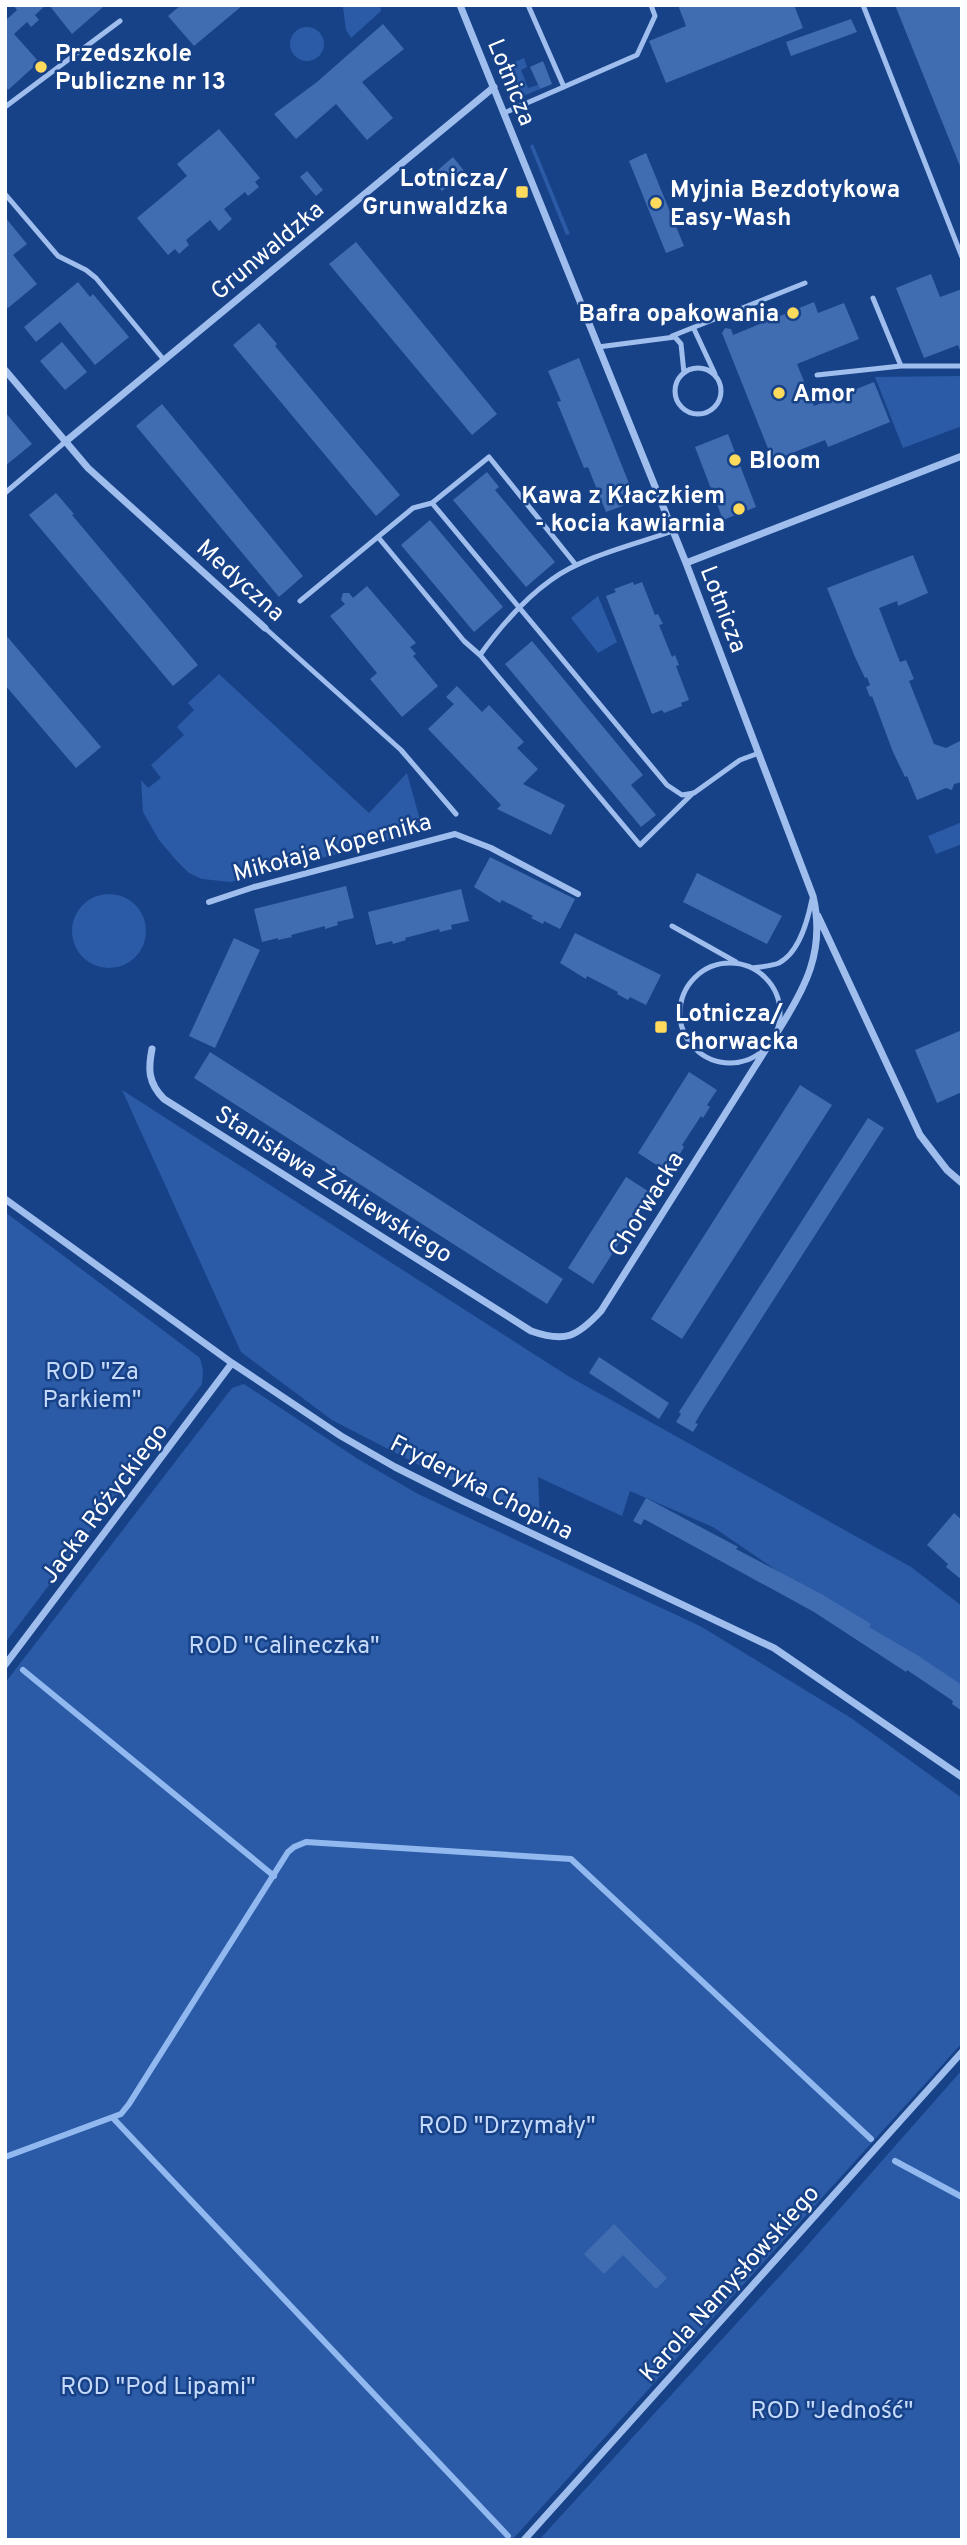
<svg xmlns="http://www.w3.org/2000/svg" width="967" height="2545" font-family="Overpass,sans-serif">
  <rect width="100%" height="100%" fill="#184288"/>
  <path fill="#2b5ba6" d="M 345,5 L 380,5 L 381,11 L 351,38 L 346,30 L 343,7 Z
    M290 44a17 17 0 1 1 34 0a17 17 0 1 1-34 0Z
    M 524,58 L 527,67 L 521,70 L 528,88 L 538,85 L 540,89 L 523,96 L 510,64 Z
    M 533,144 L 570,234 L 566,235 L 530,146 Z
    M 962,376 L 962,426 L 903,448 L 875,377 Z
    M 598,596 L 617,642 L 598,653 L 571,618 Z
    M 219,674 L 369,813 L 407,773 L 423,831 L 231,882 L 202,879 L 189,873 L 175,859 L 159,840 L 143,812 L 141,780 L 148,788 L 161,778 L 151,765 L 184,735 L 177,727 L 194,710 L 188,703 Z
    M 962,822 L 962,844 L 936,854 L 928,836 Z
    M72 931a37 37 0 1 1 74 0a37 37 0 1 1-74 0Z
    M 122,1090 L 568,1376 L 911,1567 L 962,1606 L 962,1703 L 890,1648 L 713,1527 L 630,1491 L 622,1516 L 538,1477 L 540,1523 L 417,1464 L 332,1420 L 241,1352 Z
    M 5,1212 L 200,1358 L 203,1370 L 202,1384 L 5,1643 Z
    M 244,1384 L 358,1459 L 418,1494 L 700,1626 L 851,1718 L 962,1798 L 962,2043 L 512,2540 L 5,2540 L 5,1683 L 232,1388 Z
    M 962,2070 L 962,2540 L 539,2540 L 799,2255 Z"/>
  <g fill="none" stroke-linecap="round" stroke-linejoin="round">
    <path stroke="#92b8f0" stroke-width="6" d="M 23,1670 L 274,1876
      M 113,2118 L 508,2536
      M 5,2157 L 121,2114 L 129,2104 L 288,1852 L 294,1847 L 306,1842 L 571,1859 L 871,2139
      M 895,2161 L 962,2197"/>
  </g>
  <path fill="#406cb1" d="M 13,5 L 46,5 L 35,15 L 39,20 L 31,27 L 27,22 L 14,34 L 39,62 L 8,90 L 5,85 L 5,21 L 17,10 Z
    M 49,5 L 101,5 L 103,7 L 72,34 Z
    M 181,5 L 243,5 L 194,46 L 168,16 Z
    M 678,5 L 794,5 L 803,28 L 666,83 L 649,41 L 686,26 Z
    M 895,5 L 962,5 L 962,171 Z
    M 851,19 L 857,32 L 791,56 L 786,42 Z
    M 383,24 L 404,49 L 362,82 L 393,118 L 367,140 L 336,104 L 296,139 L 274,114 L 317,82 Z
    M 543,61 L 552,84 L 540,89 L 530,67 Z
    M 219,129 L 260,178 L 255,182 L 259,187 L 248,196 L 245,192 L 224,209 L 232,219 L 219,231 L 210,220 L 186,240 L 189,245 L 179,254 L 175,249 L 168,255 L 137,218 L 187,176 L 177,164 Z
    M 646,153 L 684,246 L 666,253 L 629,161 Z
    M 453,157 L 465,172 L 442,191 L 430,177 Z
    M 307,171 L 323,190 L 316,196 L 300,177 Z
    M 5,217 L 27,244 L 13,255 L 37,284 L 8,308 L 5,306 Z
    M 356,242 L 497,414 L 472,435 L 329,264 Z
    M 931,274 L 940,297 L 962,289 L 962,355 L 958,345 L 924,358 L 896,288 Z
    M 78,282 L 90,297 L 93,294 L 129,337 L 95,365 L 60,322 L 36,342 L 24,327 Z
    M 814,302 L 818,313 L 844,303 L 859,339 L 797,364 L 814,406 L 874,382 L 890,422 L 828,447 L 825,440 L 782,457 L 784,463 L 781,467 L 775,466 L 722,333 L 725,328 L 731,329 L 733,335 Z
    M 259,323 L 277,344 L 275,346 L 400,495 L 376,516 L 233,345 Z
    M 62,342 L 87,372 L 65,390 L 40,361 Z
    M 579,358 L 636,501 L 606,512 L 588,467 L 584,468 L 557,402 L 561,401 L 548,371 Z
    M 162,404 L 303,576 L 279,597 L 136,426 Z
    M 5,412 L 32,444 L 5,466 Z
    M 728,434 L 756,507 L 723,520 L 695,447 Z
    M 487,472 L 499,487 L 495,490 L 555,562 L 526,587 L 453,500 Z
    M 56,493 L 74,514 L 72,515 L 198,665 L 173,686 L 29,515 Z
    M 430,520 L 503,607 L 474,632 L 401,545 Z
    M 913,555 L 928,593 L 898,606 L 897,601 L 879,608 L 900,662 L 906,660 L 914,679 L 909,681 L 934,744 L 946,748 L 962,740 L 962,782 L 954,784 L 952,790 L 946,788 L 917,800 L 907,776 L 905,777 L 893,752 L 872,696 L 870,697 L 866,687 L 870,685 L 867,677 L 865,678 L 855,657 L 827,588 Z
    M 633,582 L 634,585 L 642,582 L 655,615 L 658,614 L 663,624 L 659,625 L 672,657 L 675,655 L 679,665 L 676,666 L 689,700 L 681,703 L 682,706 L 664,713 L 662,710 L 652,714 L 606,596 L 616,592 L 614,589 Z
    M 367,586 L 416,643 L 410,647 L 416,654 L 413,656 L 438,686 L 402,717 L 370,679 L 377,673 L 330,616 L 345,604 L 341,600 L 343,593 L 349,593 L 353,598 Z
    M 5,634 L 101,747 L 76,768 L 5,685 Z
    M 532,641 L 643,775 L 631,785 L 656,815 L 641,827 L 505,664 Z
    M 457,686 L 482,712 L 489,705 L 524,742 L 517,748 L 538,769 L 523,784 L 565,805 L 551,835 L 497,809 L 501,805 L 428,729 L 454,704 L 446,697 Z
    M 490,857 L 575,899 L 560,929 L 544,921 L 543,924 L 531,918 L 533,916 L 502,900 L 500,903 L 474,887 Z
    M 697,873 L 782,916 L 767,944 L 683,902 Z
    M 346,886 L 354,918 L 337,922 L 338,925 L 325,929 L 325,926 L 291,935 L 292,937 L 278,940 L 278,938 L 262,942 L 254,909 Z
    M 461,889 L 469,921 L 451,925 L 452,929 L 440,932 L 439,929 L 405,938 L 406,940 L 393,944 L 392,941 L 376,945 L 368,912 Z
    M 575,933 L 661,975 L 646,1005 L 630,997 L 628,1000 L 617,994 L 618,992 L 587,976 L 586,979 L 560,963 Z
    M 234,938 L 260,950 L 215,1048 L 189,1036 Z
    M 962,1030 L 962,1092 L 937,1103 L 915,1050 Z
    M 210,1052 L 563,1279 L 547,1304 L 194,1078 Z
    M 689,1072 L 717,1090 L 707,1105 L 710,1107 L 703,1118 L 701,1116 L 682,1145 L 684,1147 L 677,1159 L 675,1157 L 666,1171 L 638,1153 Z
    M 800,1085 L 832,1105 L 682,1339 L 651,1319 Z
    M 868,1118 L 884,1128 L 704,1408 L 695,1423 L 698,1424 L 693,1432 L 676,1422 L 681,1414 L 679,1412 Z
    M 626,1177 L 651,1193 L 593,1284 L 568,1268 Z
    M 599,1357 L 669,1403 L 659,1419 L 589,1373 Z
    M 646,1498 L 738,1547 L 736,1549 L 823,1595 L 871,1624 L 869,1627 L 917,1655 L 962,1685 L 962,1711 L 952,1704 L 953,1701 L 907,1670 L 906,1672 L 814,1612 L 644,1519 L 641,1525 L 633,1521 Z
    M 954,1513 L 962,1520 L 962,1580 L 946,1567 L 948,1564 L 927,1545 Z
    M 614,2224 L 667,2278 L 656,2289 L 623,2255 L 604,2274 L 584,2254 Z"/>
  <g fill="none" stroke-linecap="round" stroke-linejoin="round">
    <path stroke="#9fbeed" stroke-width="5" d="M 528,5 L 564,87
      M 863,5 L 962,257
      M 5,107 L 120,21
      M 504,113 L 637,55 L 655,16 L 651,5
      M 5,194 L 58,256 L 86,270 L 96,278 L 164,360
      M 873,298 L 901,366 L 962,366
      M 694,329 L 715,374
      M 672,336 L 805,283
      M 598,347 L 675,337 L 681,344 L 684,373
      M675 391a23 23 0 1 1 46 0a23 23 0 1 1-46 0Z
      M 817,375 L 901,366
      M 5,493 L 65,442
      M 378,537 L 464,641 L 480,655 L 640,845 L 693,793
      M 576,565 L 489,457 L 432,503 L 667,785 L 682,795 L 694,793 L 740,760 L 759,753
      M 300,601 L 413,508 L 432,503
      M 265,628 L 401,750 L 456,814
      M 480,655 C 500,627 523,600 551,580 C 581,557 636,544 673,531
      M 672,926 L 736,962
      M680 1013a50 50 0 1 1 100 0a50 50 0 1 1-100 0Z
      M 752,968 C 760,967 772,966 779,963 C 800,952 808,919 812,899"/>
    <path stroke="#9fbeed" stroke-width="6" d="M 209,902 L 254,887 L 455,834 L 491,848 L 578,894"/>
    <path stroke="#9fbeed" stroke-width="7" d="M 460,5 L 686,563 L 813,896 C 826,951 805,989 776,1034
      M 5,370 L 88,468 L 265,628
      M 65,442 L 494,87
      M 686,563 L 962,456
      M 818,916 L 920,1135 L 947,1170 L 962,1183
      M 152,1049 C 148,1069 148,1083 164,1099 L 531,1331 C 565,1343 577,1337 601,1311 L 766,1049
      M 5,1199 L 232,1363 L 341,1436 L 395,1467 L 459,1499 L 774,1648 L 962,1777
      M 5,1665 L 232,1363
      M 524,2540 L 962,2052"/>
  </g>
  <g fill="#ffda5c" stroke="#184288" stroke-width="2.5">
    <circle cx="41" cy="67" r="7"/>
    <rect x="515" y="185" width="14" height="14" rx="3.5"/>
    <circle cx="656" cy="203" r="7"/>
    <circle cx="793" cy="313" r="7"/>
    <circle cx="779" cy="393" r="7"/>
    <circle cx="735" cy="460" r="7"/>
    <circle cx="739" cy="509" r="7"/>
    <rect x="654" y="1020" width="14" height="14" rx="3.5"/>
  </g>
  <g text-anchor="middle" stroke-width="5" stroke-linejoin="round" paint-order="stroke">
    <g font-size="24" font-weight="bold" fill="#fff" stroke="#184288" text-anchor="start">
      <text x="55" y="61">Przedszkole<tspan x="55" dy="28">Publiczne nr 13</tspan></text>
      <text x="508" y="186" text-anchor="end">Lotnicza/<tspan x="508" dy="28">Grunwaldzka</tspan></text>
      <text x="670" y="197">Myjnia Bezdotykowa<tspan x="670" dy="28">Easy-Wash</tspan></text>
      <text x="779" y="321" text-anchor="end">Bafra opakowania</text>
      <text x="793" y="401">Amor</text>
      <text x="749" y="468">Bloom</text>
      <text x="725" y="503" text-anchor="end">Kawa z Kłaczkiem<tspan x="725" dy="28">- kocia kawiarnia</tspan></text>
      <text x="675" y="1021">Lotnicza/<tspan x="675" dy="28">Chorwacka</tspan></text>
    </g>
    <g font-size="24" fill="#fff" stroke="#184288">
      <text transform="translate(512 82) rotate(68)" y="8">Lotnicza</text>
      <text transform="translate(267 250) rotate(-40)" y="8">Grunwaldzka</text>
      <text transform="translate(241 580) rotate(42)" y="8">Medyczna</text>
      <text transform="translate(724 609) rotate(69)" y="8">Lotnicza</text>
      <text transform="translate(332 847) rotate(-15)" y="8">Mikołaja Kopernika</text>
      <text transform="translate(334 1184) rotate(32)" y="8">Stanisława Żółkiewskiego</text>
      <text transform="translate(646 1204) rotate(-58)" y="8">Chorwacka</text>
      <text transform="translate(482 1487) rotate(27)" y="8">Fryderyka Chopina</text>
      <text transform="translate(104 1503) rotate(-53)" y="8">Jacka Różyckiego</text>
      <text transform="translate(729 2283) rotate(-48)" y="8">Karola Namysłowskiego</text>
    </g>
    <g font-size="24" fill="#c5dafa" stroke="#184288">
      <text x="92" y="1379">ROD "Za<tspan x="92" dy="28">Parkiem"</tspan></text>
      <text x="284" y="1653">ROD "Calineczka"</text>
      <text x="507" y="2133">ROD "Drzymały"</text>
      <text x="158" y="2394">ROD "Pod Lipami"</text>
      <text x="832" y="2418">ROD "Jedność"</text>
    </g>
  </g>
  <rect width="967" height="2545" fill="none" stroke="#ffffff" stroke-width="14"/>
</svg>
